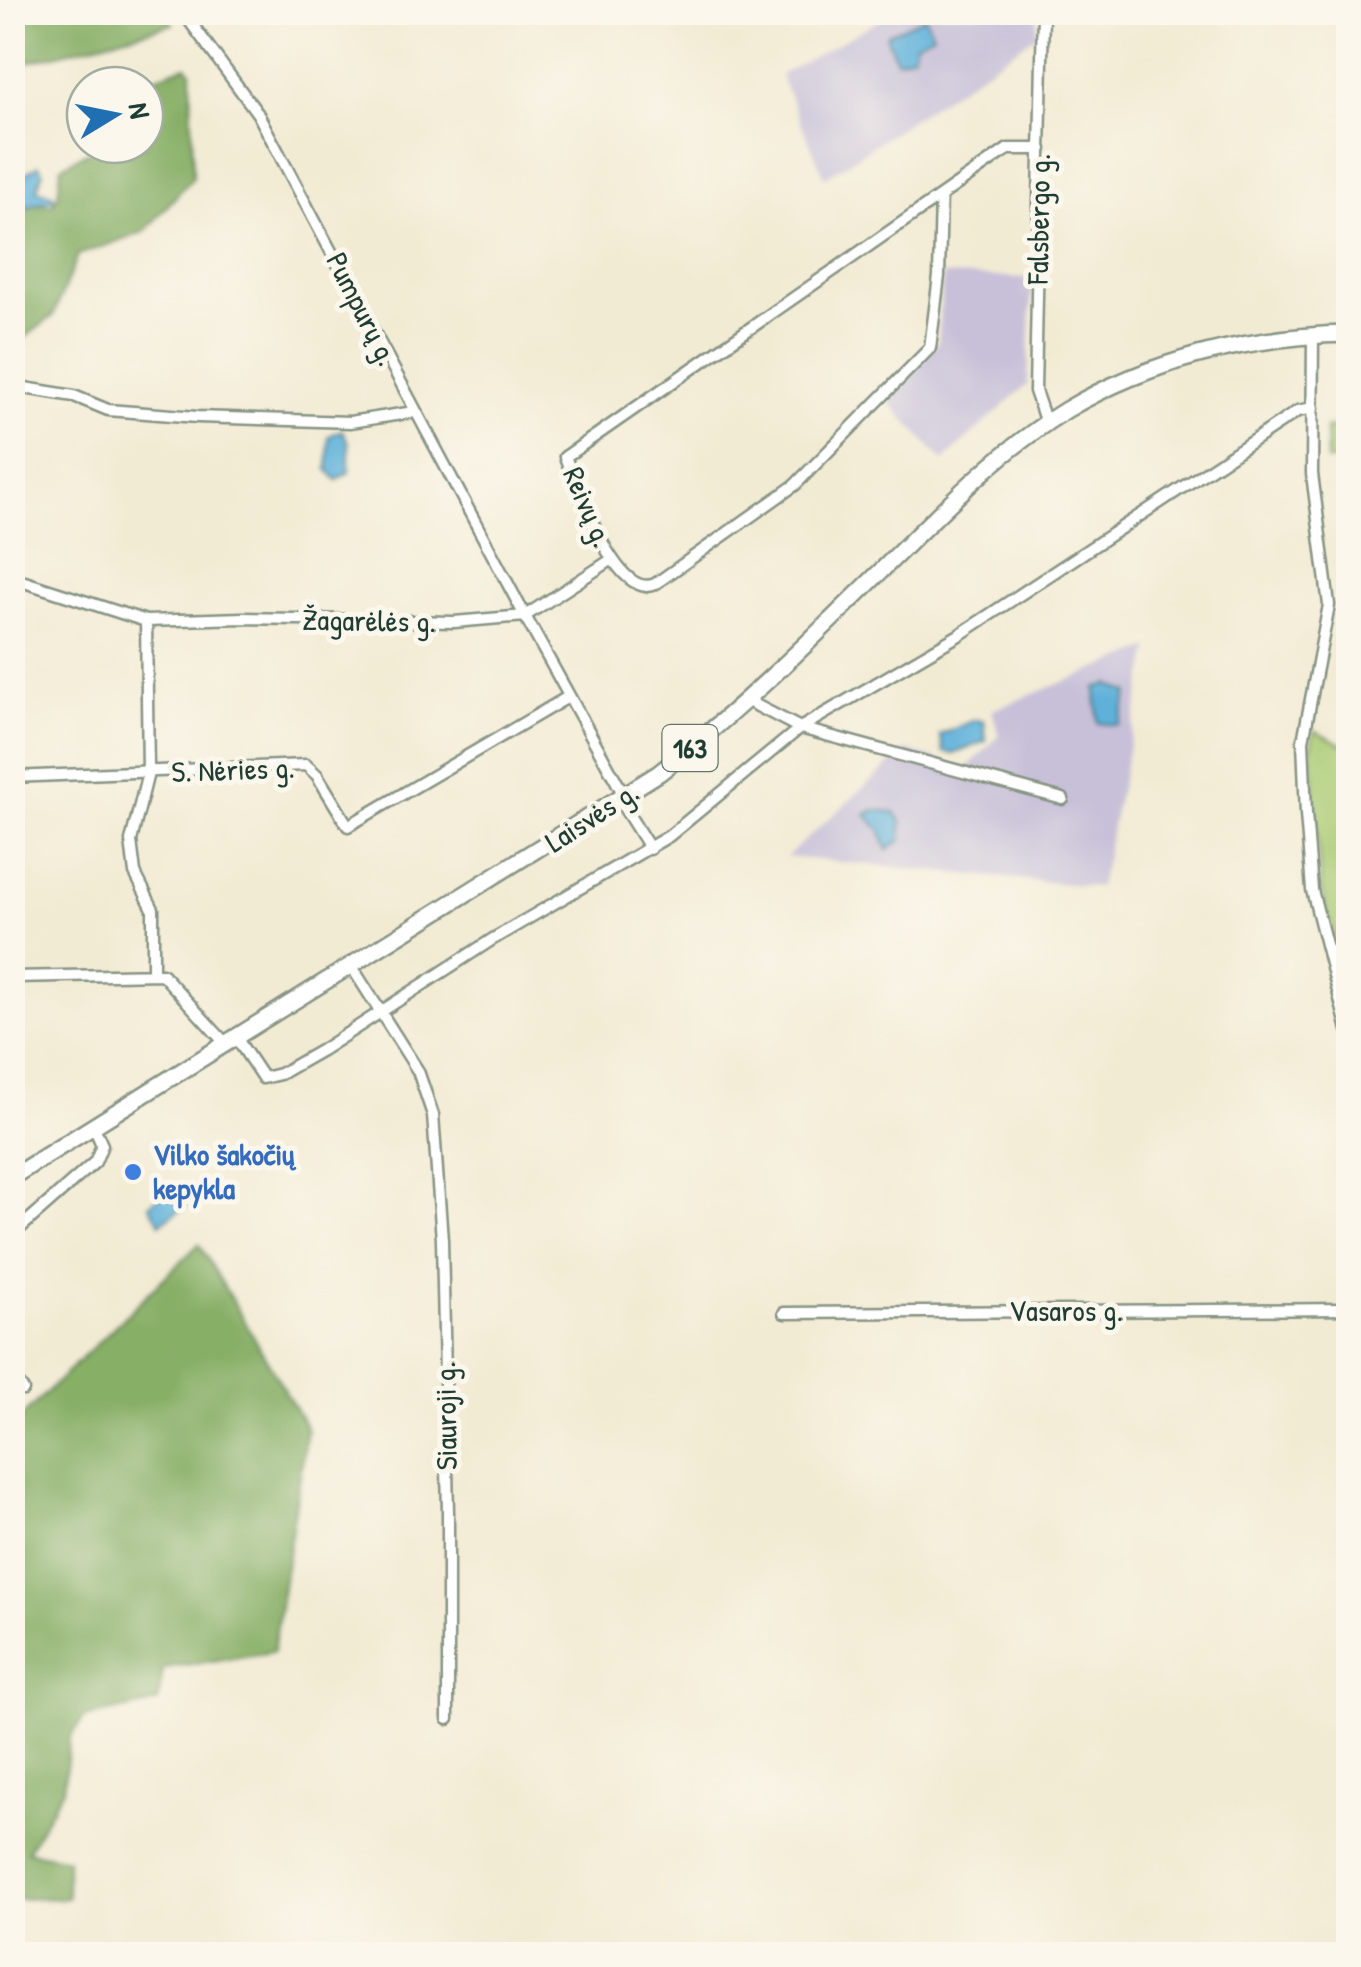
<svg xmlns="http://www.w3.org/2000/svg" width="1361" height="1967" font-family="'Patrick Hand',sans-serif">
  <rect width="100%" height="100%" fill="#fbf7ec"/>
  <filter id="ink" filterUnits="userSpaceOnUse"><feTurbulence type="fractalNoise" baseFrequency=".01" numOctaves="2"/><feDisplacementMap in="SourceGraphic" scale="20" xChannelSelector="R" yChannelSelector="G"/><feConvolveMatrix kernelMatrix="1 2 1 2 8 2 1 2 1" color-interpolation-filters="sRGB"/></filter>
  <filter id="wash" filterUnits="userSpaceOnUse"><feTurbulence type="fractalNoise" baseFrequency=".0048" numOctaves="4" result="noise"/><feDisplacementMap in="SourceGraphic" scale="40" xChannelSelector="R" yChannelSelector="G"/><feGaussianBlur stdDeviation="2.25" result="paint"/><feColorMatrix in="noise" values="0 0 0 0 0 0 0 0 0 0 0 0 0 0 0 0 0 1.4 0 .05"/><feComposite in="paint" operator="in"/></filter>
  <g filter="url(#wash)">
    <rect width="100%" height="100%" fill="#f2ebd4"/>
    <path fill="#c8c0d8" d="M 893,13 L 1037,13 L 1037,35 L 825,178 L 780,75 Z
      M 943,275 L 1032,278 L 1028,384 L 943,461 L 887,400 L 938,342 Z
      M 1150,648 L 1099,887 L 786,857 L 906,750 L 967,768 L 999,736 L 992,710 Z"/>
    <path fill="#aacb74" stroke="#648454" stroke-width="2.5" d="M 1348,427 L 1348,460 L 1327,461 L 1326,428 Z
      M 1314,730 L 1348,747 L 1348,984 L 1321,889 L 1311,750 Z"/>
    <path fill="#87af66" stroke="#53764d" stroke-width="2.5" d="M 13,12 L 167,13 L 173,24 L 13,66 Z
      M 186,66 L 191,71 L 193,177 L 144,232 L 78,255 L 53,316 L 13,347 L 13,215 L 36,204 L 52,205 L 58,195 L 61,167 C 94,146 107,145 145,145 L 145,129 L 151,128 L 152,78 Z
      M 199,1244 L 307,1429 L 273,1652 L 163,1668 L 158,1702 L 84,1718 L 70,1738 L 63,1789 L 27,1851 L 67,1859 L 67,1898 L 13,1899 L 13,1425 Z"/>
    <path fill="#5eb1da" stroke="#3e7787" stroke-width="2.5" d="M 925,17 L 933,34 L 916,43 L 913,55 L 896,60 L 886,35 Z
      M 39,165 L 43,172 L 37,190 L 52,194 L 54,199 L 13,210 L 13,181 Z
      M 342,430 L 349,443 L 349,472 L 337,480 L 328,470 L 329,436 Z
      M 1108,684 L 1129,693 L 1119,725 L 1098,723 L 1096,688 Z
      M 975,720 L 984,721 L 986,741 L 954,754 L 944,752 L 940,735 Z
      M 873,810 L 895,812 L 902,822 L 901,840 L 888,850 L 880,830 L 866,815 Z
      M 173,1185 L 186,1206 L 160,1223 L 149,1205 Z"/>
  </g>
  <g filter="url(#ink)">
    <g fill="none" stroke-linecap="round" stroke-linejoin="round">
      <defs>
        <path id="minor" d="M 183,12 L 258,114 L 525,616 L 611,560
          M 1043,12 L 1035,391 L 1046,423
          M 941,196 L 939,276 L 930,348 L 795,485 L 655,584 C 616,602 577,485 565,457 L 1008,149 L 1041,149
          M 1313,335 L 1312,474 L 1329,605 L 1303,741 L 1306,814 L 1312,890 L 1348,1030
          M 12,386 L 74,396 L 108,410 L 197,417 L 350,422 L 414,412
          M 12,578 L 146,621 L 243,618 L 454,622 L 525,616 L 625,797
          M 146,621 L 148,773 L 131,841 L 135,873 L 153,909 L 153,972
          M 746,700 L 800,728 L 1063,799
          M 12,777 L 306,765 L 317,775 L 348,826 L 568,697
          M 620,801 L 650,849
          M 352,967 L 418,1071 L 433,1115 L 442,1240 L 448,1512 L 448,1719
          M 12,977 L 162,974 L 227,1045
          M 237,1039 L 263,1078 L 280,1074 L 322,1050 L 493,939 L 669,836 L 800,728 L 959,635 L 1298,411 L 1313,408
          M 12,1235 L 95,1162 L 102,1145 L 94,1127
          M 784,1313 L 1348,1309
          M 12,1376 L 23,1390"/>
        <path id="primary" d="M 12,1177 L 659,773 C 743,708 819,632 894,558 C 948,504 1001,450 1066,410 C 1150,360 1251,336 1348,334"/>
      </defs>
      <use href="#minor" stroke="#889484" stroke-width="15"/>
      <use href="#primary" stroke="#889484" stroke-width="20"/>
      <use href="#minor" stroke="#fff" stroke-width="10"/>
      <use href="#primary" stroke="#fff" stroke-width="15"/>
    </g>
  </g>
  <circle fill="#3f7fe0" stroke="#fbf7ec" stroke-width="4" cx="133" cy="1172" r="10"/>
  <g text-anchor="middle" stroke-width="10" stroke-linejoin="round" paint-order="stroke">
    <rect fill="#fbf7ec" stroke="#61756b" stroke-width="2.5" x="662.5" y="725" width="55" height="46" rx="8"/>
    <g font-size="28" font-weight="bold" fill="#1f3d34">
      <text x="690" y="758">163</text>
    </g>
    <g font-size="30" fill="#1f3d34" stroke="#fbf7ec">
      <text transform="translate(1039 219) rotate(-89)" y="10">Falsbergo g.</text>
      <text transform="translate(362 309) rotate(63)" y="10">Pumpurų g.</text>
      <text transform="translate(588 507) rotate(67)" y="10">Reivų g.</text>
      <text transform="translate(369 621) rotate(1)" y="10">Žagarėlės g.</text>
      <text transform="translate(233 770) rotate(-2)" y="10">S. Nėries g.</text>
      <text transform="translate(592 817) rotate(-33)" y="10">Laisvės g.</text>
      <text x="1066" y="1321">Vasaros g.</text>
      <text transform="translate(446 1416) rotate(-91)" y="10">Siauroji g.</text>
    </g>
    <g font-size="30" font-weight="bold" fill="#366cbe" stroke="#fbf7ec" text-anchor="start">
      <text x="153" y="1165">Vilko šakočių<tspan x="153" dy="34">kepykla</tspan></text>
    </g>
  </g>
  <rect width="1361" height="1967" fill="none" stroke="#fbf7ec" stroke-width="50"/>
  <g transform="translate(115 115) rotate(80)"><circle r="48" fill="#fbf7ec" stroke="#a3ada2" stroke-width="2.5"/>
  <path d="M0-8L18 38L0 25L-18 38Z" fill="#1f6fb2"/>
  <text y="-15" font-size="28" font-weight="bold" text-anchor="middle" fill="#1f3d34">N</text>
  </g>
</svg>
